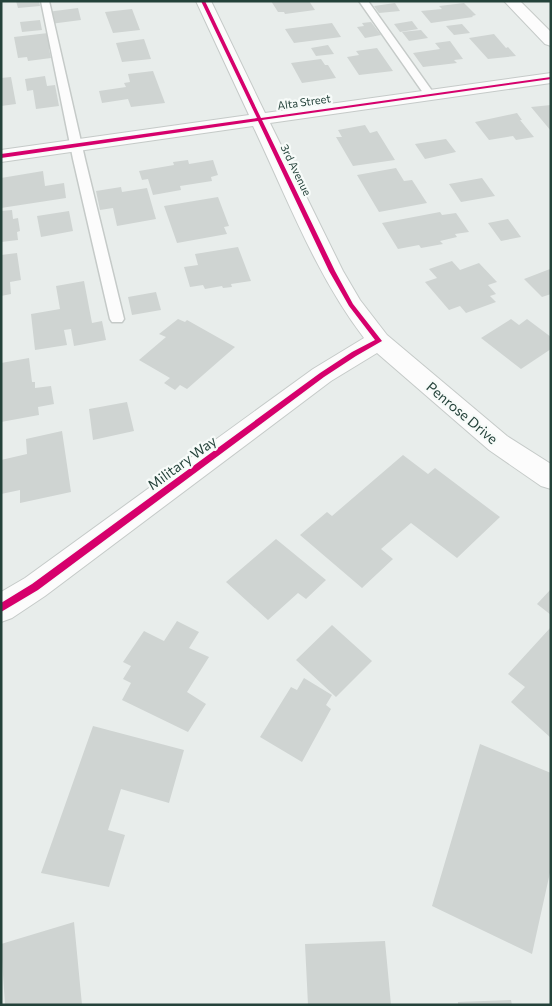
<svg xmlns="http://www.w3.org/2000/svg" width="552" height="1006" font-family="Commissioner,sans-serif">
  <rect width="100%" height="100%" fill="#e8edeb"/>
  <path fill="#cfd4d2" d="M 16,1 L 39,1 L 40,6 L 18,8 Z
    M 271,1 L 309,1 L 315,10 L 285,14 L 284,12 L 278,12 Z
    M 395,3 L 400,11 L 379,13 L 374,6 Z
    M 464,3 L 476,15 L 472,16 L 473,17 L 431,23 L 421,11 L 442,9 L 439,6 Z
    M 78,8 L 81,20 L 50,24 L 47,12 Z
    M 132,9 L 140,30 L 113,33 L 105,12 Z
    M 40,20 L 42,30 L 22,32 L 20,22 Z
    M 412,21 L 418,29 L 400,32 L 394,24 Z
    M 371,22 L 381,35 L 365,38 L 357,27 L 364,26 L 362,23 Z
    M 332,23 L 341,37 L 294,43 L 285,29 Z
    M 462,24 L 470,33 L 454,35 L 446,26 Z
    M 421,30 L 428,38 L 409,41 L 402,32 Z
    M 48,33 L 51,49 L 49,49 L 51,58 L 28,61 L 27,57 L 18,58 L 14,37 Z
    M 494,34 L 506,48 L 508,47 L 516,56 L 488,59 L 469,38 Z
    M 144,39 L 151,59 L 122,62 L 116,43 Z
    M 450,41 L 463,59 L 454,60 L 457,63 L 423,67 L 413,53 L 440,49 L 435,43 Z
    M 328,45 L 334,54 L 316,56 L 311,48 Z
    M 377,48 L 393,71 L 359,75 L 347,57 L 359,55 L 356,51 Z
    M 321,59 L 325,65 L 328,65 L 336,78 L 302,83 L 291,63 Z
    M 153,71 L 165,103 L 131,107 L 128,99 L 102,103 L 99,91 L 126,87 L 124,83 L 130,82 L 128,74 Z
    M 45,76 L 47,86 L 55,85 L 59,106 L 36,109 L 33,90 L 27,91 L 25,79 Z
    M 11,77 L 16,104 L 1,106 L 1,78 Z
    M 551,105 L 551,131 L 531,107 Z
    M 517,113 L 522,120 L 520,120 L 534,137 L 516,140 L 513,136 L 489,140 L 475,122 Z
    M 365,125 L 370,133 L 377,131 L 395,160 L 353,166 L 336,137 L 342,137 L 338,130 Z
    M 446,139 L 456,152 L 425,159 L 415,144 Z
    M 188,160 L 189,164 L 213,160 L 218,175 L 211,177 L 212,181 L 180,186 L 181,190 L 153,195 L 148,179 L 142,180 L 139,171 L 174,165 L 173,162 Z
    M 396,168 L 404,181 L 412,180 L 427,203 L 379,212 L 357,175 Z
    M 43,171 L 45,186 L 64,183 L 66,198 L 1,208 L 1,178 Z
    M 482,178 L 495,196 L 461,202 L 449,184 Z
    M 121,187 L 122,192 L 147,188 L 156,219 L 117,226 L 113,208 L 100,210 L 96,191 Z
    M 218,197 L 229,226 L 224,227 L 227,234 L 177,243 L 164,206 Z
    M 12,210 L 13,219 L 18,218 L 20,231 L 17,232 L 18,240 L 1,242 L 1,211 Z
    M 69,211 L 73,231 L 41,237 L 37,216 Z
    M 440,212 L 442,215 L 456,213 L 469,232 L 455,234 L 457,237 L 440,241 L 443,244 L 421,248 L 419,245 L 398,249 L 382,223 Z
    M 508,219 L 521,237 L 501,241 L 488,223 Z
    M 238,247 L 251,281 L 231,284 L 232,287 L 223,288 L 222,286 L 205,289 L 203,285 L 190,287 L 184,267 L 198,265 L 195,254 Z
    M 17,253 L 21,280 L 10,282 L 11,294 L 1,296 L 1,255 Z
    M 452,261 L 460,270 L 479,263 L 497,282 L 488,285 L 496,294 L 490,296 L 496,302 L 466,313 L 460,306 L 449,310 L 425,282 L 437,278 L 429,269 Z
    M 550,269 L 551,294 L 542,297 L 524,279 Z
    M 84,281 L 92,323 L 102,321 L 106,340 L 74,346 L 71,329 L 64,330 L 67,345 L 35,350 L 31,314 L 60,309 L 56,286 Z
    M 156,292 L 161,310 L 132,315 L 128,297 Z
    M 178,319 L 185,322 L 187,320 L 235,347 L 187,389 L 180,385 L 175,390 L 164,383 L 170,378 L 139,360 L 166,337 L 159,334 Z
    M 511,319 L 519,325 L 527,319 L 551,337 L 551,349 L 521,369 L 481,338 Z
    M 29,358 L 32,382 L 35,382 L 35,388 L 51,386 L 54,404 L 38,407 L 39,415 L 1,422 L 1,363 Z
    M 127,402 L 134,431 L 93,440 L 89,409 Z
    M 62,431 L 71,492 L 20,503 L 20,490 L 1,494 L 1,460 L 27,454 L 26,439 Z
    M 403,455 L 428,474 L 435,468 L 500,517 L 457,558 L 411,523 L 381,549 L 393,559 L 362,588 L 300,535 L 327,512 L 332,516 Z
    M 276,539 L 326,580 L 306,599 L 298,593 L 268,620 L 226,582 Z
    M 551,589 L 551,615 L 537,604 Z
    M 177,621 L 199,632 L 189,648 L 209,657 L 187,692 L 206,704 L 188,732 L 122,700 L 131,683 L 123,679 L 131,666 L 123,662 L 144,631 L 164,641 Z
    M 332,625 L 372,661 L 336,697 L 296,660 Z
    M 551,627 L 551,738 L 511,702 L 525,687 L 508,674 Z
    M 304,678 L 332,695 L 326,705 L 331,709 L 302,762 L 260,737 L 291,687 L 297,690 Z
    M 93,726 L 184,750 L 169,803 L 121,789 L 108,830 L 125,835 L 109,887 L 41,873 Z
    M 480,744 L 551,773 L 551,868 L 532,954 L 432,906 Z
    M 74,922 L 82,1005 L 5,1005 L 1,944 Z
    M 385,941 L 391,1005 L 308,1005 L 305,944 Z
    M 511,1000 L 512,1005 L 458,1005 L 458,1002 Z"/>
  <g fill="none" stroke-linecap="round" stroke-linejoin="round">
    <defs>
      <path id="service" d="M 41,1 L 49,1 L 85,159 L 124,319 L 122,322 L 112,322 L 110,319 L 73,159 Z
        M 359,1 L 368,1 L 435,95 L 434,97 L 426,97 Z"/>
      <path id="minor" d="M 196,1 L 211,1 L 265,113 L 551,73 L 551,83 L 270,123 L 343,271 L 360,300 L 387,335 L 507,436 L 551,464 L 551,489 L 541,486 L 489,450 L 377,353 L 331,381 L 45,596 L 12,618 L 1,622 L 1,592 L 25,578 L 313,369 L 364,338 C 316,275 287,198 253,126 L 1,162 L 1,150 L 249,115 Z
        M 504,1 L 520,1 L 551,32 L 551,46 L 545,44 Z"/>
    </defs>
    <use href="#service" stroke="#c5cac8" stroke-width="3"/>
    <use href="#minor" stroke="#c5cac8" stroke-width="2"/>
    <use href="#service" fill="#fcfcfc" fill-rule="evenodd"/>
    <use href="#minor" fill="#fcfcfc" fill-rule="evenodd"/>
    <defs>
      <path id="cycleway" d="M 201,1 L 205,1 L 261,118 L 551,77 L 551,79 L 262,120 L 335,271 L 353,304 L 382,341 L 356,356 L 324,377 L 38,590 L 1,612 L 1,603 L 32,584 L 320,373 L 352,352 L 375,340 L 349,306 L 329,271 L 258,121 L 1,158 L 1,154 L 257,118 Z"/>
    </defs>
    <use href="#cycleway" stroke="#f7fbf9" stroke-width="3"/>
    <use href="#cycleway" fill="#d6006c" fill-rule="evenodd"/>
  </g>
  <g text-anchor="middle" stroke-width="4.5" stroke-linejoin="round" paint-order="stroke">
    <g font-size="11" fill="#24423a" stroke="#f7fbf9">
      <text transform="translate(304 102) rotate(-8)" y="4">Alta Street</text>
      <text transform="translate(296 170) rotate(64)" y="4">3rd Avenue</text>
    </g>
    <g font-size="14" fill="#24423a" stroke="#f7fbf9">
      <text transform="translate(462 413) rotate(40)" y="5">Penrose Drive</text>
      <text transform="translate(182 463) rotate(-36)" y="5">Military Way</text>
    </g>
  </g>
  <rect width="552" height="1006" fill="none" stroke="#24423a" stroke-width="5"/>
</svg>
